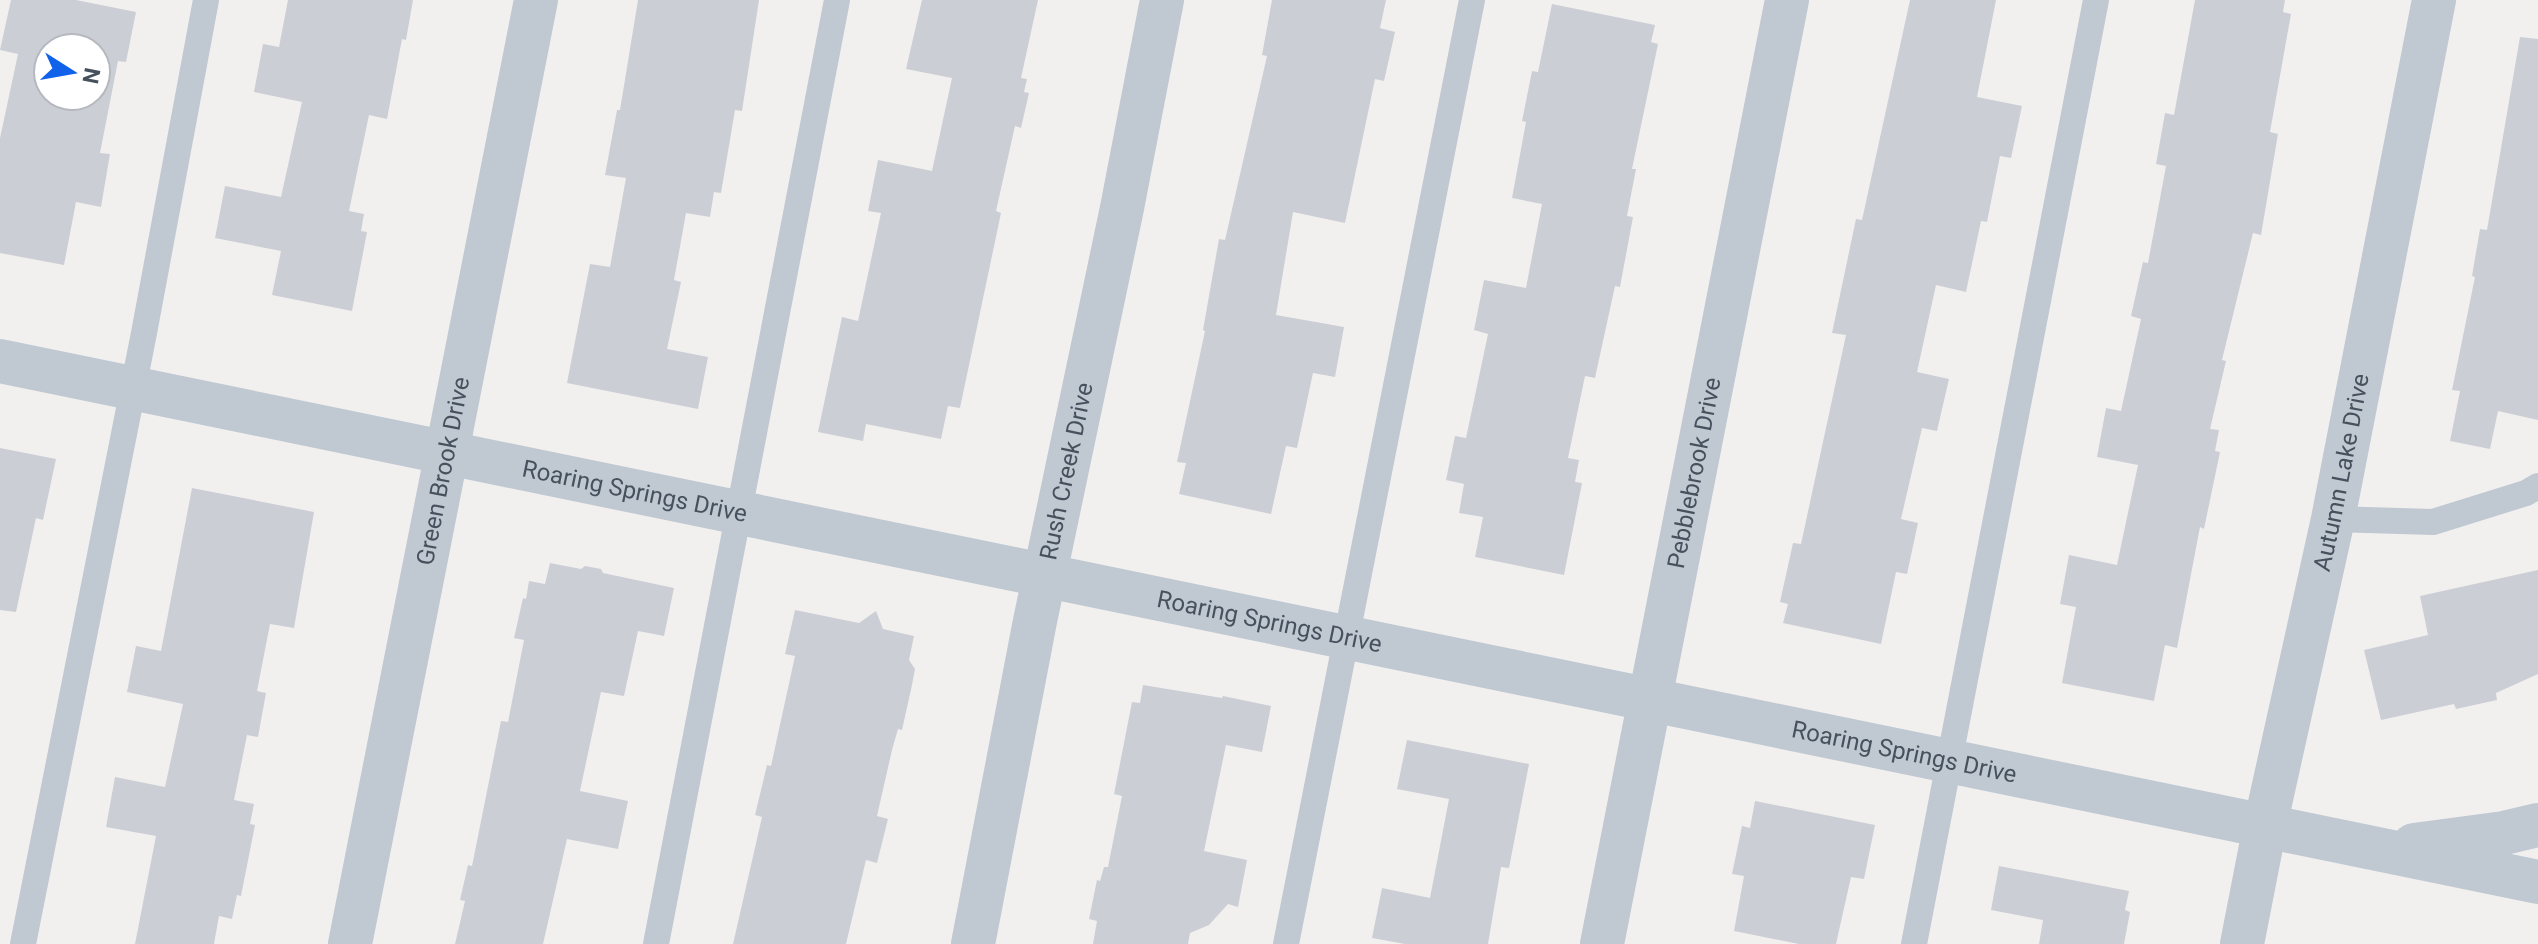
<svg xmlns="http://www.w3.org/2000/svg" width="2538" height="944" font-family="Roboto,sans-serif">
  <rect width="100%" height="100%" fill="#f2f0ef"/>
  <path fill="#cbced5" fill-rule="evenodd" d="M 11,0 L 76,0 L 136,12 L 126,62 L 118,61 L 100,153 L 110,154 L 101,207 L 76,202 L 64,265 L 0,253 L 0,138 L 18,54 L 0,50 ZM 48,48 L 96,48 L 96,96 L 48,96 Z
    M 288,0 L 413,0 L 406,40 L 402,39 L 387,119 L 369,115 L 349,211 L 364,214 L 361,231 L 367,232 L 352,311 L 272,295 L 281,251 L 215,238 L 225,186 L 281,197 L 302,102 L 254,92 L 263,44 L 279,47 Z
    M 638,0 L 759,0 L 742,111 L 735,110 L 721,193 L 714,192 L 710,217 L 686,213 L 674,280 L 681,282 L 667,349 L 708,357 L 698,409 L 567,383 L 590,264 L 610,267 L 626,178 L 605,175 L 617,110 L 620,110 Z
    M 922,0 L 1038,0 L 1021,78 L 1027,79 L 1024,92 L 1029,93 L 1021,128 L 1015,126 L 996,211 L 1001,213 L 960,408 L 948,406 L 941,439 L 866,424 L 863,441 L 818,432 L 842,317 L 858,321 L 881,213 L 868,211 L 878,160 L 932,171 L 952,78 L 906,69 Z
    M 1272,0 L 1386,0 L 1380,28 L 1395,32 L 1384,81 L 1375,79 L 1345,223 L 1293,212 L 1276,315 L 1344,327 L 1335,377 L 1313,373 L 1297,448 L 1286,446 L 1271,514 L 1179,494 L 1186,463 L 1177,462 L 1205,331 L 1203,330 L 1219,239 L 1225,240 L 1267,56 L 1262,55 Z
    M 1910,0 L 1996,0 L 1977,97 L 2022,106 L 2011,158 L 2000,156 L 1987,222 L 1981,221 L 1966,292 L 1936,285 L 1917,372 L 1949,379 L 1937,431 L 1922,428 L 1901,519 L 1918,523 L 1907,574 L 1896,572 L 1881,644 L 1783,623 L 1788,604 L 1780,602 L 1793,543 L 1801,544 L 1846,335 L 1832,333 L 1856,219 L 1862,220 Z
    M 2195,0 L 2285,0 L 2283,12 L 2291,14 L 2270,132 L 2278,134 L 2261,235 L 2253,233 L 2222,360 L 2226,361 L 2210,429 L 2219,430 L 2215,451 L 2220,452 L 2204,529 L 2200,527 L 2177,648 L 2165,645 L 2154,701 L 2062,683 L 2076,607 L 2060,604 L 2069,555 L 2117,565 L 2138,465 L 2097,457 L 2106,408 L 2121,411 L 2141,319 L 2131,316 L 2143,262 L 2148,263 L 2166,166 L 2156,164 L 2165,113 L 2174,115 Z
    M 1552,4 L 1655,25 L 1651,42 L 1658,44 L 1632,169 L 1636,169 L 1627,216 L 1633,217 L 1620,287 L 1615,286 L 1595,378 L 1585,376 L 1568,458 L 1579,460 L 1575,482 L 1582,483 L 1564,575 L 1475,557 L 1483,517 L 1459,513 L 1464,484 L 1446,480 L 1455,436 L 1466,438 L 1488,334 L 1474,330 L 1484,280 L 1526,288 L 1542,204 L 1512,198 L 1526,122 L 1522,121 L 1532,71 L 1538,72 Z
    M 2520,37 L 2538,39 L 2538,420 L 2498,411 L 2490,449 L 2450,441 L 2460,391 L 2452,390 L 2475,277 L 2472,276 L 2480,229 L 2487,230 Z
    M 0,448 L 56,459 L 43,520 L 36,518 L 16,612 L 0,610 Z
    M 192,488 L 314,512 L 294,628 L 270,624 L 257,691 L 266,693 L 258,737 L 247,735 L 234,800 L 254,804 L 250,824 L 255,825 L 241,896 L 237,895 L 232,919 L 219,916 L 214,944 L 135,944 L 156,836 L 106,827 L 115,777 L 165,787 L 183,704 L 127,692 L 136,646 L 161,651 Z
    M 550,563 L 581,569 L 585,566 L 601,569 L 603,573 L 674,588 L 664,636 L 638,631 L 624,696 L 601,692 L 580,791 L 628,801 L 618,849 L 567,839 L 543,944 L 455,944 L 465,901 L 460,900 L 468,865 L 472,866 L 501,721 L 508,722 L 524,640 L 514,638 L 523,598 L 526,599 L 529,581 L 545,584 Z
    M 2538,570 L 2538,674 L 2496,693 L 2497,700 L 2456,709 L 2454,704 L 2381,720 L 2364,650 L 2428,635 L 2420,596 Z
    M 795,610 L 859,623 L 876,611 L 883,629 L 914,636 L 909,660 L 915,669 L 912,685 L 902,730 L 898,729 L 892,750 L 877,816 L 888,819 L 877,863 L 866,860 L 846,944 L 733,944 L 762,817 L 755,815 L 767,765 L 771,766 L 795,656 L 785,654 Z
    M 1143,685 L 1222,698 L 1223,696 L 1271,706 L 1262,752 L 1226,745 L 1204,851 L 1247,860 L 1238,907 L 1228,904 L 1209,925 L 1190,933 L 1188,944 L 1093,944 L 1097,921 L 1089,919 L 1097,880 L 1100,881 L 1104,867 L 1108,867 L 1122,796 L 1114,794 L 1132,702 L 1140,703 Z
    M 1407,740 L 1529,764 L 1509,868 L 1501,867 L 1488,944 L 1405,944 L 1372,938 L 1382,888 L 1430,898 L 1449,799 L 1397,789 Z
    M 1755,801 L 1875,825 L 1864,879 L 1851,877 L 1836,944 L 1799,944 L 1734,931 L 1744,876 L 1732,874 L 1742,826 L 1750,828 Z
    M 1999,866 L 2129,891 L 2125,910 L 2130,912 L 2124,944 L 2039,944 L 2043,920 L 1991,910 Z"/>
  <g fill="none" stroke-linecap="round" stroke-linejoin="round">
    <path stroke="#c0c9d2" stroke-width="26" d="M 2333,519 L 2433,522 L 2526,493 L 2538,486
      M 23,944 L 144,333 L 206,0
      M 656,944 L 837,0
      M 1286,944 L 1472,0
      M 1914,944 L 2096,0"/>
    <g stroke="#c0c9d2" stroke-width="44">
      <path id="s1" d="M 350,944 L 536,0"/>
      <path id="s2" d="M 973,944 L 1035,621 L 1122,208 L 1162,0"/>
      <path id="s3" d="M 1602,944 L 1787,0"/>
      <path id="s4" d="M 2242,944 L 2265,826 L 2333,519 L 2434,0"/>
    </g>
    <g stroke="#c0c9d2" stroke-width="44">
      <path id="s5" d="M 0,361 L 2538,882"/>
      <path d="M 2414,845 L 2504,833 L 2538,825"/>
    </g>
  </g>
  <g text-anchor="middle" stroke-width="7" stroke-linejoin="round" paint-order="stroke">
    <g font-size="24" fill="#47515e" stroke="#fff">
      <text dy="8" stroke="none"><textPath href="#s1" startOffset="482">Green Brook Drive</textPath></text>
      <text dy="8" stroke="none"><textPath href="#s2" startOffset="482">Rush Creek Drive</textPath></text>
      <text dy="8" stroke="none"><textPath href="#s3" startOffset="480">Pebblebrook Drive</textPath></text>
      <text dy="8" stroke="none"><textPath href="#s4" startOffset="482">Autumn Lake Drive</textPath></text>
      <text dy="8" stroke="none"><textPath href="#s5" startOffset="648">Roaring Springs Drive</textPath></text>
      <text dy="8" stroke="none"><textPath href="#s5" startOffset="1296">Roaring Springs Drive</textPath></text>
      <text dy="8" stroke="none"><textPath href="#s5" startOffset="1944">Roaring Springs Drive</textPath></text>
    </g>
  </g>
  <g transform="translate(72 72) rotate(101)"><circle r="38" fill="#ffffff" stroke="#b5b9bf" stroke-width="2"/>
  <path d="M0-6L14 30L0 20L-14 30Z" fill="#1162eb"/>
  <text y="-12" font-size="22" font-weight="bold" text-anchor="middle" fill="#47515e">N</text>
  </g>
</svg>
